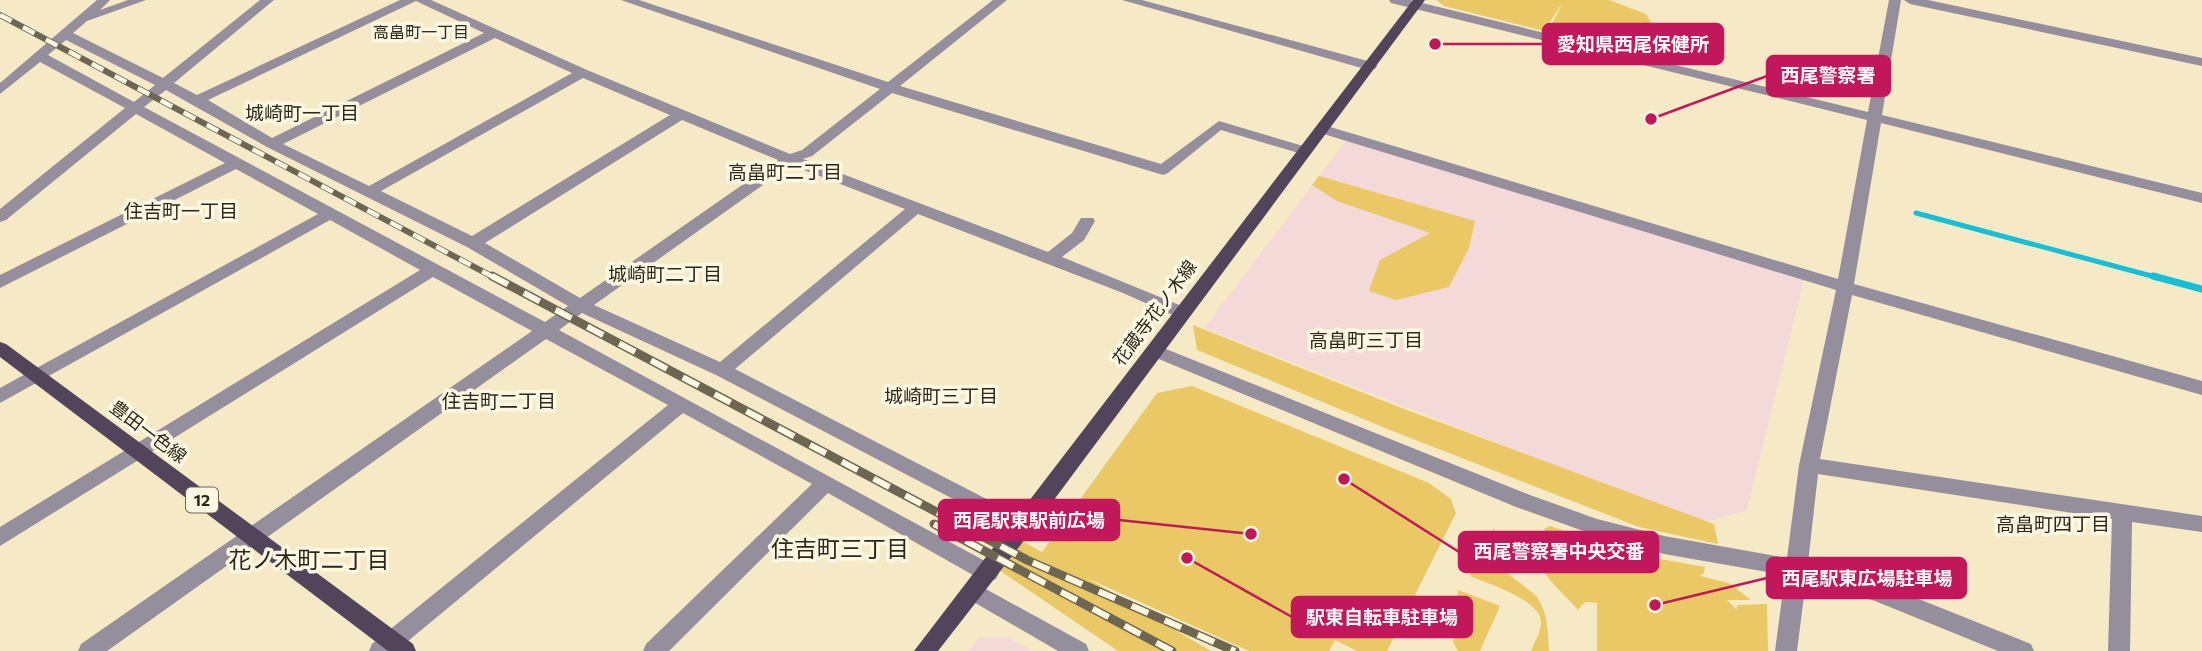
<svg xmlns="http://www.w3.org/2000/svg" width="2202" height="651" font-family="Commissioner,'Noto Sans JP',sans-serif">
  <rect width="100%" height="100%" fill="#f6eac6"/>
  <path fill="#f4d9d9" d="M 1346,140 L 1805,276 L 1747,511 L 1701,523 L 1204,328 Z
    M 979,637 L 1008,637 L 1032,651 L 968,651 Z"/>
  <path fill="#e9c865" d="M 1436,0 L 1609,0 L 1646,14 L 1658,35 L 1651,53 L 1550,28 L 1563,2 L 1544,31 L 1444,6 Z
    M 1319,176 L 1475,221 L 1469,248 L 1449,287 L 1396,300 L 1369,291 L 1380,260 L 1430,233 L 1337,201 L 1312,185 Z
    M 1193,325 L 1399,407 L 1714,524 L 1718,544 L 1639,527 L 1390,430 L 1197,350 Z
    M 1192,386 L 1429,483 L 1451,499 L 1456,513 L 1387,651 L 1357,651 L 1335,640 L 1329,651 L 1249,651 L 1089,579 L 1211,651 L 1118,651 L 999,570 L 1022,541 L 1042,552 L 1157,393 Z
    M 1550,526 L 1638,555 L 1705,567 L 1704,573 L 1700,576 L 1729,583 L 1751,600 L 1727,600 L 1737,610 L 1737,605 L 1767,604 L 1768,651 L 1597,651 L 1597,603 L 1585,602 L 1578,610 C 1565,594 1537,573 1536,552 L 1541,548 L 1538,546 L 1538,532 L 1545,534 L 1544,529 Z
    M 1494,527 C 1491,553 1499,568 1520,583 C 1526,588 1533,592 1537,597 C 1548,613 1548,633 1549,651 L 1531,651 C 1534,643 1540,633 1541,624 C 1543,600 1488,584 1470,576 Z
    M 1458,590 L 1500,606 L 1480,651 L 1458,651 L 1453,642 Z"/>
  <g fill="none" stroke-linecap="round" stroke-linejoin="round">
    <path stroke="#16bfd8" stroke-width="5" d="M 1916,213 L 2159,278"/>
    <path stroke="#16bfd8" stroke-width="7" d="M 2153,276 L 2202,289"/>
    <path fill="#958e9c" fill-rule="evenodd" d="M 97,0 L 110,0 L 100,10 L 128,0 L 146,0 L 87,21 L 73,33 L 163,78 L 260,0 L 274,0 L 174,83 L 197,95 L 400,0 L 431,0 L 587,70 L 790,154 L 802,150 L 880,89 L 621,0 L 639,0 L 888,82 L 993,0 L 1007,0 L 900,86 L 1161,164 L 1219,121 L 1310,148 L 1312,151 L 1305,155 L 1221,130 L 1168,173 L 1163,175 L 892,93 L 812,156 L 803,159 L 1048,252 L 1072,233 L 1081,218 L 1093,218 L 1095,221 L 1084,240 L 1062,257 L 1189,309 L 1192,313 L 1183,319 L 1177,317 L 1123,293 L 918,214 L 735,369 L 1029,521 L 1032,527 L 1029,533 L 1022,535 L 716,375 L 582,313 L 559,330 L 996,567 L 999,573 L 996,579 L 988,582 L 980,579 L 828,493 L 669,651 L 643,651 L 646,644 L 812,484 L 683,413 L 396,651 L 369,651 L 372,644 L 668,405 L 546,339 L 107,651 L 78,651 L 81,644 L 532,331 L 433,277 L 0,546 L 0,527 L 420,270 L 330,220 L 0,403 L 0,388 L 318,214 L 236,169 L 0,288 L 0,275 L 225,163 L 136,114 L 6,220 L 0,222 L 0,209 L 125,108 L 40,62 L 0,94 L 0,83 ZM 416,1 L 484,33 L 272,138 L 208,100 ZM 495,38 L 572,73 L 369,186 L 283,144 ZM 66,40 L 155,85 L 134,102 L 48,55 ZM 583,78 L 670,115 L 472,236 L 381,191 ZM 166,90 L 267,147 L 467,247 L 568,306 L 545,322 L 144,107 ZM 682,120 L 778,160 L 580,298 L 485,243 ZM 791,165 L 905,209 L 720,362 L 594,305 Z
      M 1122,0 L 1142,0 L 1375,63 L 1377,66 L 1375,69 L 1365,69 Z
      M 1389,0 L 1410,0 L 1868,112 L 1889,0 L 1901,0 L 1882,115 L 2202,193 L 2202,203 L 1881,123 L 1854,284 L 2202,381 L 2202,395 L 1852,295 L 1820,459 L 2202,516 L 2202,532 L 2132,522 L 2130,651 L 2108,651 L 2112,519 L 1818,474 L 1808,563 L 1889,587 L 2031,644 L 2034,651 L 1998,651 L 1875,601 L 1806,580 L 1797,651 L 1775,651 L 1785,575 L 1664,554 L 1589,533 L 1516,507 L 1149,355 L 1146,351 L 1149,347 L 1161,347 L 1530,495 L 1597,519 L 1664,536 L 1787,558 L 1799,465 L 1836,290 L 1317,132 L 1315,129 L 1322,125 L 1327,126 L 1838,279 L 1867,120 L 1391,3 Z
      M 1904,0 L 1928,0 L 2202,58 L 2202,66 L 1910,4 Z
      M 973,582 L 1086,644 L 1089,651 L 1058,651 L 965,597 L 962,591 L 965,585 Z"/>
    <path fill="#51445b" fill-rule="evenodd" d="M 1413,0 L 1425,0 L 1019,547 L 938,651 L 914,651 Z
      M 0,342 L 6,344 L 413,644 L 416,651 L 388,651 L 0,357 Z"/>
    <defs>
      <path id="rail-far1" d="M 0,15 L 495,278"/>
      <path id="rail" d="M 492,276 L 1027,560 L 1235,651
        M 934,524 L 1172,651"/>
    </defs>
    <use href="#rail-far1" stroke="#6d6652" stroke-width="6"/>
    <use href="#rail" stroke="#6d6652" stroke-width="9"/>
    <use href="#rail-far1" stroke="#fef7e2" stroke-width="4.5" stroke-dasharray="13" stroke-linecap="butt"/>
    <use href="#rail" stroke="#fef7e2" stroke-width="6" stroke-dasharray="18" stroke-linecap="butt"/>
  </g>
  <g text-anchor="middle" stroke-width="7" stroke-linejoin="round" paint-order="stroke">
    <g font-size="16" fill="#2c271a" stroke="#fef7e2">
      <text x="421" y="38">高畠町一丁目</text>
    </g>
    <rect fill="#fef7e2" stroke="#6b6556" stroke-width="2" x="186" y="487.5" width="32" height="25" rx="5"/>
    <g font-size="16" font-weight="bold" fill="#2c271a">
      <text x="202" y="506">12</text>
    </g>
    <g font-size="18" fill="#2c271a" stroke="#fef7e2">
      <text transform="translate(1155 313) rotate(-53)" y="6">花蔵寺花ノ木線</text>
      <text transform="translate(148 432) rotate(37)" y="6">豊田一色線</text>
    </g>
    <g font-size="19" fill="#2c271a" stroke="#fef7e2">
      <text x="302" y="120">城崎町一丁目</text>
      <text x="785" y="179">高畠町二丁目</text>
      <text x="181" y="218">住吉町一丁目</text>
      <text x="665" y="281">城崎町二丁目</text>
      <text x="1366" y="347">高畠町三丁目</text>
      <text x="941" y="403">城崎町三丁目</text>
      <text x="499" y="408">住吉町二丁目</text>
      <text x="2053" y="531">高畠町四丁目</text>
    </g>
    <g font-size="23" fill="#2c271a" stroke="#fef7e2">
      <text x="840" y="557">住吉町三丁目</text>
      <text x="309" y="568">花ノ木町二丁目</text>
    </g>
  </g>
  <path fill="none" stroke="#c2185b" stroke-width="2.5" d="M1435 44L1543 44M1651 119L1767 76M1251 534L1119 520M1344 479L1459 552M1655 605L1767 578M1187 558L1292 617"/>
  <g fill="#c2185b" stroke="#fef7e2" stroke-width="2.5">
    <circle cx="1435" cy="44" r="7"/>
    <circle cx="1651" cy="119" r="7"/>
    <circle cx="1251" cy="534" r="7"/>
    <circle cx="1344" cy="479" r="7"/>
    <circle cx="1655" cy="605" r="7"/>
    <circle cx="1187" cy="558" r="7"/>
  </g>
  <g fill="#c2185b" stroke="#c2185b" stroke-width="2.5">
    <rect x="1543" y="24" width="180" height="40" rx="7"/>
    <rect x="1767" y="56" width="123" height="40" rx="7"/>
    <rect x="939" y="500" width="180" height="40" rx="7"/>
    <rect x="1459" y="532" width="199" height="40" rx="7"/>
    <rect x="1767" y="558" width="199" height="40" rx="7"/>
    <rect x="1292" y="597" width="180" height="40" rx="7"/>
  </g>
  <g font-size="19" text-anchor="middle" font-weight="bold" fill="#fff">
    <text x="1633" y="51">愛知県西尾保健所</text>
    <text x="1828" y="82">西尾警察署</text>
    <text x="1029" y="527">西尾駅東駅前広場</text>
    <text x="1559" y="558">西尾警察署中央交番</text>
    <text x="1867" y="585">西尾駅東広場駐車場</text>
    <text x="1382" y="624">駅東自転車駐車場</text>
  </g>
</svg>
